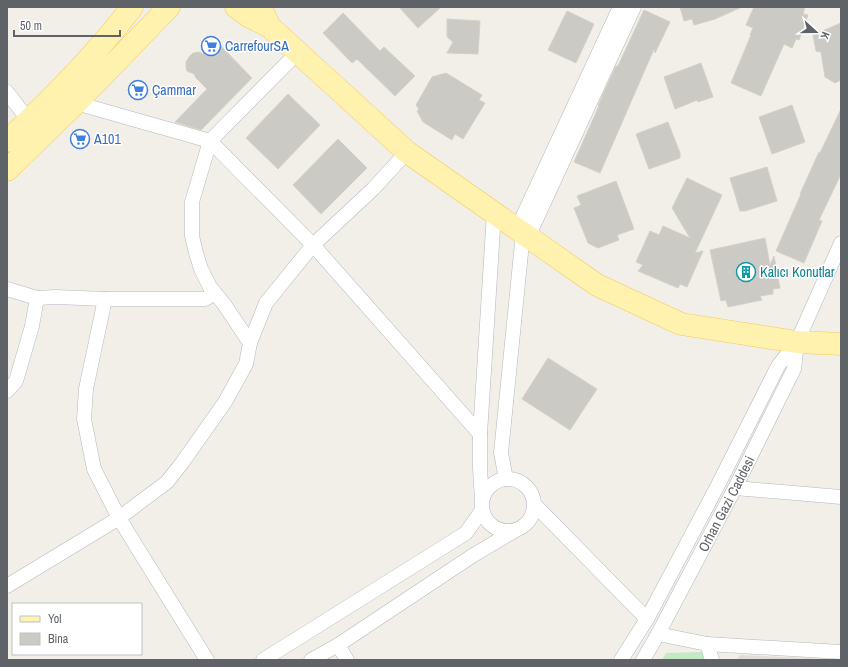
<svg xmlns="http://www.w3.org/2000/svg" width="848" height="667" font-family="'Archivo Narrow',sans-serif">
  <rect width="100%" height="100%" fill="#f1efe8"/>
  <path fill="#e1ded6" d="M 740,655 L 827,659 L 838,660 L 737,660 Z"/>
  <path fill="#c5e8c5" d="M 702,652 L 704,660 L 662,660 L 666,653 Z"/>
  <path fill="#cccac5" stroke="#d6d1c6" d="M 399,7 L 441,7 L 418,28 Z
    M 680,7 L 742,7 L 715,19 L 694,25 L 692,19 L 684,21 Z
    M 754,7 L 805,7 L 803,14 L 808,15 L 799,40 L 796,39 L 792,48 L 784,44 L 761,96 L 731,83 L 751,35 L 750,35 L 753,28 L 746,25 Z
    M 644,10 L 670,22 L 655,53 L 654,49 L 600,173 L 574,162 L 599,106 L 598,106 L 604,92 L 616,66 L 618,66 Z
    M 567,11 L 594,24 L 576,63 L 548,50 Z
    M 343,13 L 380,51 L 384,47 L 415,76 L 395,96 L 357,59 L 352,63 L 323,33 Z
    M 447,19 L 480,21 L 478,54 L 447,53 L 453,42 L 447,37 Z
    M 841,23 L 841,80 L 835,83 L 825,77 L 821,52 L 816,51 L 813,35 Z
    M 216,41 L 252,78 L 201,130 L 175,122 L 207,89 L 196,78 L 194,74 L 187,71 L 186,67 L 186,62 L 189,57 L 193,53 L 199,52 L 203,54 Z
    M 701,63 L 713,97 L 698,102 L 697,100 L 675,109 L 664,77 Z
    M 446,73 L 482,95 L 479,100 L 485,103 L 463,139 L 455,134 L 452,140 L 423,122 L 417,111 L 419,109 L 416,105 L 432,77 Z
    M 288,94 L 320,125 L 278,169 L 246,138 Z
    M 792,105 L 805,142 L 772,154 L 759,117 Z
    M 841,109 L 841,174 L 819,220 L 822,221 L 804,263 L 776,251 L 801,194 L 800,194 L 819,152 L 820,153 Z
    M 668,122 L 680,153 L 680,158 L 649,169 L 636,134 Z
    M 338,139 L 367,168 L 321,214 L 293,185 Z
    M 767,167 L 777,201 L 745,211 L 740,211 L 730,178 Z
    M 687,178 L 722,195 L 695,253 L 703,251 L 687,287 L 680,284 L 678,288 L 638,271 L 643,265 L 636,262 L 650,231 L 659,235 L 663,226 L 690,238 L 672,208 Z
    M 616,181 L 634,229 L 617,235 L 619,240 L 598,248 L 588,243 L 574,208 L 581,205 L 577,196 Z
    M 765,238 L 770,265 L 774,256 L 780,288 L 773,289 L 773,294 L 760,296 L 762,300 L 728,307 L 726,300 L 721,301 L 710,250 Z
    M 548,358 L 597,389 L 570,430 L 522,399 Z"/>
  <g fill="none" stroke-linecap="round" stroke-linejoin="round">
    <defs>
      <g id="minor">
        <path d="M 7,92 L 29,121"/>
        <path d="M 76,103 L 210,141 L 313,245 L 480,434"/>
        <path d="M 517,229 L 620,7"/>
        <path d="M 528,237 L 634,7"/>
        <path d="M 7,289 L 37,298 L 56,297 L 105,299 L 205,299 L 215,293"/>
        <path d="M 250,343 L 266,303 L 313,245 L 373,189 L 407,152"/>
        <path d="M 7,391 L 16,381 L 32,326 L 37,298"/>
        <circle cx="508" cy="505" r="26"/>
        <path d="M 506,479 L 501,453 L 523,233"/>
        <path d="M 735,488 L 841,497"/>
        <path d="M 482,501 L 480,468 L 480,434 L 494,213"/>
        <path d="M 535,505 L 647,619"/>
        <path d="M 7,586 L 119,518 L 94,469 L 84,419 L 86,389 L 105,299"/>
        <path d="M 658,634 L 707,644 L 841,652"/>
        <path d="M 707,644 L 712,660"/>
        <path d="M 338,645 L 347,660"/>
        <path d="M 207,660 L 138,549 L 119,518 L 167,482 L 182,463 L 225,402 L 246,364 L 250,343 L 224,304 L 210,287 L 201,269 L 196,253 L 192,236 L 192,202 L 210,141 L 298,52"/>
        <path d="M 263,660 L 466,533 L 482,510"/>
        <path d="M 311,660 L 338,645 L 472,556 L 514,531"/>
        <path d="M 621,660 L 647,619 L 718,485 L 778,366 L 797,342 L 841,243"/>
        <path id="s1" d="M 643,660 L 658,634 L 735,488 L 794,369 L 797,342"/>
      </g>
      <path id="primary" d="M 236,7 L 248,16 L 270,27 L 260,7
        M 270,27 L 407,152 L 597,285 L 681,324 L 797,342 L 841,344
        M 7,141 C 52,99 95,56 132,7
        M 7,170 L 76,103 L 169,7"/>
    </defs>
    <use href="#minor" stroke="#b5b8bc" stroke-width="15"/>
    <use href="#primary" stroke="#f2c960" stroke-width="23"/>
    <use href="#minor" stroke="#fff" stroke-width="14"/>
    <use href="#primary" stroke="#fff2af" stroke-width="22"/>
  </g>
  <defs>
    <symbol id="supermarket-ring" viewBox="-11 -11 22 22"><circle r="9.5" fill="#fff" stroke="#3f7fe0" stroke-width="1.5"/><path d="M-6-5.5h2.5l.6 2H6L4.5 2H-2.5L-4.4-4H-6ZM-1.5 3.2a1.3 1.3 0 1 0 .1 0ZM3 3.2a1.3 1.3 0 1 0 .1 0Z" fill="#3f7fe0"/></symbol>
    <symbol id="building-ring" viewBox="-11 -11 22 22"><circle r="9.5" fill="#fff" stroke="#0f9aa8" stroke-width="1.5"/><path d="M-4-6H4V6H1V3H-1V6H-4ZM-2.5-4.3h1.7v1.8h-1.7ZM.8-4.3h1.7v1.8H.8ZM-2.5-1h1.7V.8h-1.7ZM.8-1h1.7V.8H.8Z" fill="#0f9aa8"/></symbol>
  </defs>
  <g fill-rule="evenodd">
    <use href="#supermarket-ring" x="200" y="35" width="22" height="22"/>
    <use href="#supermarket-ring" x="127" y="79" width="22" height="22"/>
    <use href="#supermarket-ring" x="69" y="128" width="22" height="22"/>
    <use href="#building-ring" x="735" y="261" width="22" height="22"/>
  </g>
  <g text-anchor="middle" stroke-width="3" stroke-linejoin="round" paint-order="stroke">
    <g font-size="14" fill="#366cbe" stroke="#fff" text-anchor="start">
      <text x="225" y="51">CarrefourSA</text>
      <text x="152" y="95">Çammar</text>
      <text x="94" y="144">A101</text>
    </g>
    <g font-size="14" fill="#0d838f" stroke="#fff" text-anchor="start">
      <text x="760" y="277">Kalıcı Konutlar</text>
    </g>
    <g font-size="14" fill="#5f6368" stroke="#fff">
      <text dy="5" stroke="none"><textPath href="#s1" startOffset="177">Orhan Gazi Caddesi</textPath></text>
    </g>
  </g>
  <rect width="848" height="667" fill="none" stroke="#5f6368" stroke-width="16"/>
  <rect x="12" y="603" width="130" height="52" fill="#ffffff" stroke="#bfc1c3"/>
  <rect x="20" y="616" width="20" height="6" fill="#fff2af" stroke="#bfc1c3"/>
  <text x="48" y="623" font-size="12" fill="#5f6368">Yol</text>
  <rect x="20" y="633" width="20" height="12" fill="#cccac5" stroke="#bfc1c3"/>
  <text x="48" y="643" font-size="12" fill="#5f6368">Bina</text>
  <g transform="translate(816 32) rotate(111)" stroke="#ffffff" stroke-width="3" paint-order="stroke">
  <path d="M0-3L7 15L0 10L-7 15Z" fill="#5f6368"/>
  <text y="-6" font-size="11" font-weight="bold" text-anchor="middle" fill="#5f6368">K</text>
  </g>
  <path d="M14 30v6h106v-6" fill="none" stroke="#5f6368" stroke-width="2"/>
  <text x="20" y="30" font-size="12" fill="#5f6368" stroke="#ffffff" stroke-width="3" paint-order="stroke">50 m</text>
</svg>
